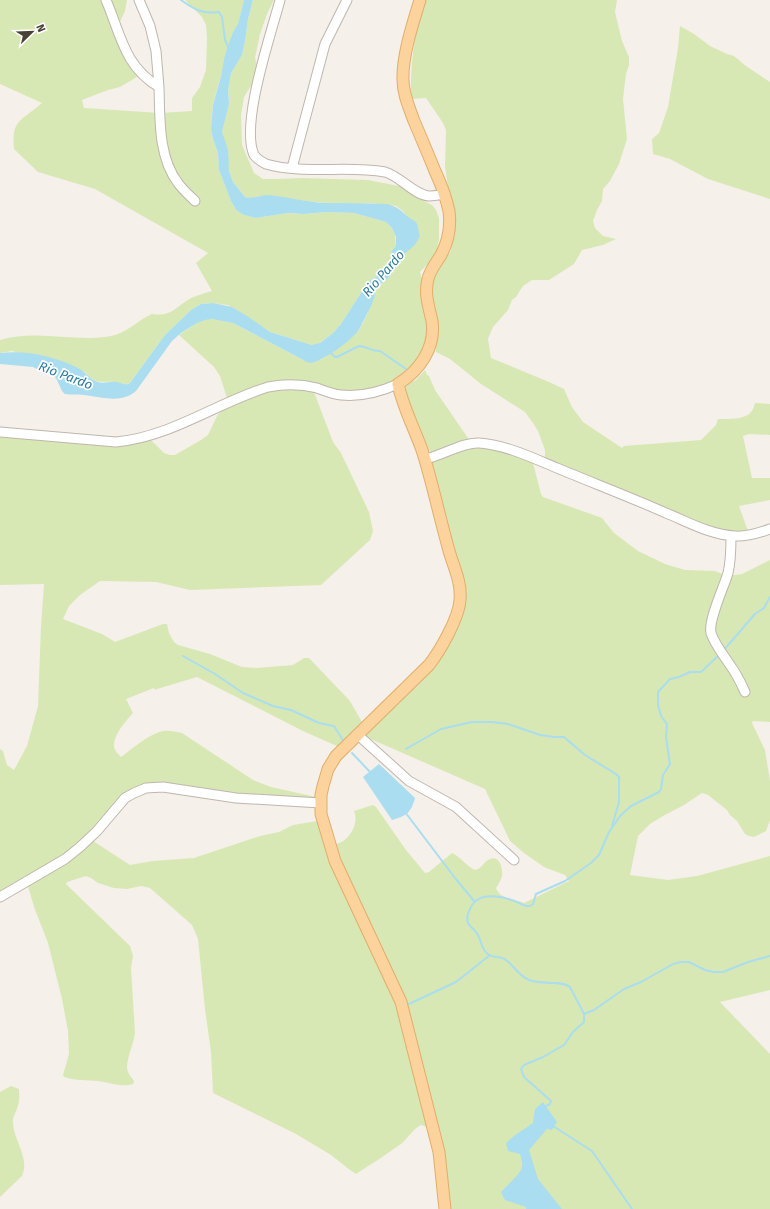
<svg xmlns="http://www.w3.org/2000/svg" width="770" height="1209" font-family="'Fira Sans',sans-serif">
  <rect width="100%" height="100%" fill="#f5f0ea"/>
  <path fill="#d8e8b4" d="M 0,0 L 127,0 L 125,11 L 119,24 L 137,77 L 120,87 L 108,90 L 82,100 L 84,108 L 160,113 L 192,111 L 192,98 L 200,87 L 206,70 L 207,37 L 206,25 L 202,17 L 185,0 L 244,0 L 238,24 L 233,32 L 213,104 L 211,129 L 213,139 L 218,153 L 219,170 L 231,201 L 236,210 L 244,215 L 256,218 L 288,213 L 304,214 L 327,212 L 354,213 L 386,222 L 392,228 L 395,235 L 396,246 L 389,262 L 377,276 L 368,282 L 341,324 L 333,333 L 317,345 L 312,345 L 270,332 L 232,307 L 227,305 L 213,303 L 201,304 L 191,310 L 165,335 L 130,383 C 124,386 121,382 115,382 C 101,381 95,385 85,372 L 12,351 L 0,353 L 0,340 C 39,329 74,343 111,336 C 127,333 138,320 152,314 C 172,317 175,307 191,298 C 198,295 205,293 212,291 L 196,263 L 208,253 L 95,189 L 38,172 L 14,149 C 11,119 22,121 42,103 L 0,84 Z
    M 253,0 L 274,0 L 267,14 L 260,34 L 255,58 L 257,66 L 256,78 L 244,97 L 241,115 L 242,145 L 254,173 L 263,179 L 276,179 L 302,178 L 368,180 L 404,187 L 419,199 L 432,205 L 436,210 L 439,218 L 439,240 L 435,256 L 420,272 L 422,280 L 430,334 L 425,350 L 399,381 L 375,388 L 346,392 L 334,390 L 302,381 L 278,380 L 264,383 L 227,398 L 220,376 L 214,367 L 179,335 L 197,323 L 203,320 L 212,319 L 218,320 L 233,323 L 303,360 L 320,360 L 345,343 L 360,329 L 370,308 L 377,288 L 389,277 L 397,267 L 411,236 L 410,225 L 406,216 L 403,211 L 396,206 L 370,203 L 354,204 L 325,203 L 297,200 L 272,196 L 259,196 L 252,198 L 245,197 L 233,182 L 229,171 L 222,132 L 229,104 L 228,91 L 231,73 L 242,55 L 245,41 L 248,19 Z
    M 426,0 L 617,0 L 615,12 L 622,41 L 629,57 L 629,65 L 626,74 L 623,99 L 627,139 L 619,164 L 610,181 L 603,189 L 602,201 L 597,210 L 593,221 L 595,228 L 603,236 L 616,239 L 603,245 L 582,250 L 574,264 L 549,280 L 532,280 L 523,286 L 516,297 L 512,300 L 508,310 L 493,327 L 490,334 L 488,339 L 491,358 L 549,382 L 564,389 L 572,407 L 583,422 L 622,448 L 624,446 L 701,440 L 716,425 L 718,419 C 727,419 745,420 751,412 C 753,410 754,406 755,403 L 770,404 L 770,435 L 749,434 L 743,436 L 752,478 L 770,478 L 770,500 L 739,506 L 749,534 L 724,532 L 686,517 L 634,494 L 613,486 L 545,459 L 545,450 L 538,431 L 533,423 L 525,412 L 481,384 L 450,359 L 436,352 L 430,303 L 434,275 L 451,251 L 453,237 L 450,200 L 445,167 L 446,130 L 443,123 L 426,98 L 411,99 C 410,65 414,32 426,0 Z
    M 680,26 L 694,34 L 710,46 L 727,54 L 734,56 L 746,66 L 770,82 L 770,199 L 708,179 L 670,159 L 653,154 L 652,139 L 659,133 L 668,107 L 678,48 Z
    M 425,370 L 427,375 L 429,376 L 435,390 L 470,441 L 433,453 L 427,449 L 408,401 L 405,385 L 416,380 Z
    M 300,388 L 314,392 L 333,442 L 341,453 L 369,512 L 373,531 L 370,540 L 321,585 L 190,590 L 156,582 L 100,581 L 80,595 L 69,606 L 63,619 L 102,634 L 115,642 L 163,624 L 167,624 L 169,633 L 174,642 L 178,645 L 210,654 L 242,667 L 257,668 L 293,665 L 304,658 L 309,658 L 350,701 L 362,722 L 339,747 L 303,731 L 197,677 L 157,689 L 155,690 L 154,688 L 126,699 L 133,713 C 126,721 113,735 114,747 C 115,751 118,754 121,757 C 132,749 150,733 164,731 C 170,730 176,732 182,733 L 253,780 L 271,787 L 316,797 L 317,800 L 257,798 L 163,785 L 130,794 L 90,839 L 130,865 L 153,861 L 194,858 L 260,836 L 279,832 L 293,825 L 324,820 L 331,845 C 347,845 360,825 354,811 L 373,805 L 376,807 L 406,850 L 425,873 L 429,872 L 452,853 C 461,857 466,866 475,870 C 482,869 483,862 490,859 C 500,855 503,869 502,876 C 501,880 498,885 496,888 C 500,899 514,900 524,903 L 569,881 L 565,875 L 544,867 L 524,853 L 510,841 L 485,789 L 366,737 L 365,735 L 435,655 L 459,602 L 422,455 L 433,461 L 436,461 C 446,458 455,453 465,450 C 488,443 512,456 533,463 L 541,494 L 543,497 L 602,518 L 614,533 L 638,551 L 665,564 L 685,570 L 715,571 L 727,576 L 742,574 L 770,560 L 770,722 L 753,721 L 752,723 L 765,750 L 770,781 L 770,820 L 766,831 L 754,837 L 749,836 L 745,834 L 737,821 L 730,815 L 727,810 L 708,795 L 702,793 L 684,805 L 663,816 L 650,824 L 638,836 L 630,875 L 668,880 L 697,876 L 770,856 L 770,990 L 720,1002 L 770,1054 L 770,1209 L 447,1209 L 427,1127 L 421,1125 C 413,1129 408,1138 401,1144 C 387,1154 373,1163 359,1172 L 356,1174 L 350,1170 L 331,1155 L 296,1134 L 213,1093 L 211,1052 L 205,1009 L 198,939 L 192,925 L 150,888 L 141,886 L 127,889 L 114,888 L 98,883 L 91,878 L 86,876 L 67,882 L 66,884 L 130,946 L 133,956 L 131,968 L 135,1033 C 134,1044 124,1063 128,1072 C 129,1075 132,1078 134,1081 L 133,1084 C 123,1088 108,1082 98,1081 C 86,1080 77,1081 64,1077 L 63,1075 L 69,1054 L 68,1031 L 62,999 L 48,943 L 34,907 L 28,886 L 0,903 L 0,749 L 3,751 L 7,765 L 14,770 L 27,746 L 38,706 L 41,626 L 44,584 L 0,585 L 0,435 L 93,445 L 119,444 L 151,440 L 164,453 L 170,455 L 175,455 L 201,440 L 208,435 L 217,416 L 224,408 L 267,390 Z
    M 11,1086 L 19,1089 C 19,1094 20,1100 18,1105 C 17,1111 12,1117 13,1123 C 14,1141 30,1158 22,1176 L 0,1197 L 0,1092 Z"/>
  <path fill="#a9ddef" d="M 244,0 L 253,0 L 248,19 L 245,41 L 242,55 L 231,73 L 228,91 L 229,104 L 222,132 L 228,150 L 229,171 L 233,182 L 245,197 C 253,199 261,195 269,195 C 288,197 306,202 325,203 C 345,203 366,203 387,204 C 403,208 413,219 411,237 C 411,245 395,270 390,276 C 386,281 379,284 376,289 C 375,292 375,297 373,301 C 371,308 367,313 364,320 C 362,322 362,325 360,328 C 354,339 321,363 309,363 L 233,323 L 212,319 L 205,320 L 197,323 L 181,333 L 172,341 L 136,391 C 121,404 102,397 84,395 C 77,394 71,395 65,394 L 62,391 L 57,380 L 53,374 L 45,373 L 33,367 L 0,364 L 0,353 C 26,350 54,356 78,368 C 85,371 89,379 98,382 C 104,384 110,381 116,382 C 120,382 123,385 128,384 C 129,384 129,383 130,383 L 165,335 L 191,310 L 201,304 L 213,303 L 232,307 L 247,316 L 270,332 L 312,345 L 320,343 L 333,333 L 341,324 L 368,282 L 377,276 L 389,262 L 396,246 L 396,237 L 392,228 L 386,222 L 354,213 L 327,212 L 304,214 L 288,213 L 256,218 L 244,215 L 236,210 L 231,201 L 219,170 L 218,153 L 213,139 L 211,129 L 213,105 L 221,76 L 225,55 L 233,32 L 238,24 Z
    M 379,764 L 415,798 C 411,813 406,816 392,820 L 363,777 Z
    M 543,1102 L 557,1122 L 552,1130 L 547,1129 L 529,1150 L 538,1179 L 562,1209 L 526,1209 L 526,1207 L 505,1200 L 501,1192 C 506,1186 521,1174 522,1167 C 523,1163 521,1158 520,1154 L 508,1151 L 506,1143 L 514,1136 L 533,1123 L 535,1109 Z"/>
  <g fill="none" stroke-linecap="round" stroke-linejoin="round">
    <path stroke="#a9ddef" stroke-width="2" d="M 181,0 C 195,10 202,14 219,12 L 222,17 L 225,40 L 229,49
      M 330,352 L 335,357 L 337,357 L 359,346 C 367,346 372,352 380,351 L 406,369
      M 723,651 L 755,614 L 764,608 L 770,597
      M 183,656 L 215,674 L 243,693 L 273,706 L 291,710 L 319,723 L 334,726 L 344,742
      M 406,749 L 441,729 L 472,722 L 492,722 L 508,724 L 540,735 L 554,737 L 564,737 L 585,755 L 616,774 L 619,777 L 619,802 L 612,826
      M 352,753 L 371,773
      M 405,812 L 455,878 L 474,901
      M 409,1004 L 456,982 L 490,955
      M 584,1014 L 594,1010 L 624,989 L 641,982 L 673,964 L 681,962 L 689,962 L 705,970 L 714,972 L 723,972 L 748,962 L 770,956
      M 545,1108 L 546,1106 L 550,1104 L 551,1101 L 524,1077 L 521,1069 L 524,1065 L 543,1057 L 564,1045 L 573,1032 L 584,1022 L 584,1014 L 570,987 C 562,980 541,985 529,980 C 519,976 514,966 506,960 C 501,956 494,958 489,955 C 480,949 482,939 476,932 C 473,928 470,927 468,923 C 467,920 467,917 468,914 C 471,905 475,899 484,897 C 494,895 507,898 517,902 C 522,904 524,907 530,906 L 533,904 L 536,894 L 565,881 L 591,863 L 599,855 L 609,832 L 620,816 L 631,806 L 659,792 L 661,789 L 663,775 L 670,764 L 666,737 L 667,724 L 661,716 L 658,705 L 658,692 L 670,679 L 679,677 L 690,672 L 701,672 L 720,654
      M 553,1126 L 592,1151 L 632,1209"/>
    <path stroke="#a9ddef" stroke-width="11" d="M 397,253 L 410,242 L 414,236 L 412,226 L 397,216"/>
    <defs>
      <path id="minor" d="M 106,0 C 121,35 124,66 159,87 C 160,118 158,157 178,183 C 183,190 189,195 195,201
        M 139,0 L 150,26 L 156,51 L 159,87
        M 280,0 C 271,34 240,124 254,155 C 257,159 262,162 266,164 C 305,175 346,165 385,172 C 400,176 414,195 429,196 C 434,196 439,195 445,194
        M 292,168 L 325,44 L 347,0
        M 0,432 L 116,442 C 171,437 216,403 268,387 C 284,384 301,384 317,388 C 325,391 332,394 341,395 C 360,397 380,392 398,384
        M 425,459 C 442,456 462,442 479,443 C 506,445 533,458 557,468 C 593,483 630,497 666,513 C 688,522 711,535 735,536 C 747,537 759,533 770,529
        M 731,536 C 731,549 731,561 728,573 C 724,587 708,620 711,633 C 715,645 723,654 730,665 C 736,673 741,683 745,692
        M 358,735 L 409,781 L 456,807 L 514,860
        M 0,897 L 65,859 L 80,847 L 97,831 L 125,798 L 134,793 L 146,788 L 163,787 L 236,798 L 321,803"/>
      <path id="major" d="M 420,0 C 413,23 402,56 403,80 C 403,94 409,107 414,121 C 421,137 428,154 435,171 C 441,184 446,197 449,211 C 451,226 448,242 441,255 C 436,263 430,270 428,279 C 424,294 429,307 432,321 C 436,348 419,371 398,384 C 403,407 414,428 422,450 C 432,481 439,515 448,547 C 452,564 462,581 460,600 C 459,618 440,651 429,665 L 336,756 L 328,769 L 323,786 L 321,795 L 321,814 L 335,861 L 401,1002 L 439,1152 L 445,1209"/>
    </defs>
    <use href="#minor" stroke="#c0b6ad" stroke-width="11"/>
    <use href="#major" stroke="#e2ad6b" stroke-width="13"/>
    <use href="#minor" stroke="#fff" stroke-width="9"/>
    <use href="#major" stroke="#fcd39c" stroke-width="11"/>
  </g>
  <g text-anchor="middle" stroke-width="3.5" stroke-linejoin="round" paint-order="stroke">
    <g font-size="13" font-style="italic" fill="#2d7d9c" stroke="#fff">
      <text transform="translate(383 273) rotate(-49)" y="5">Rio Pardo</text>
      <text transform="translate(66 375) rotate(21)" y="5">Rio Pardo</text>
    </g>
  </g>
  <g transform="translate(32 32) rotate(67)" stroke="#ffffff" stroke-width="3" paint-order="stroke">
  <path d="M0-3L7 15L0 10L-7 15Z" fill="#494038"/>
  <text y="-6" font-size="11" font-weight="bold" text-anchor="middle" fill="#494038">N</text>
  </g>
</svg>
